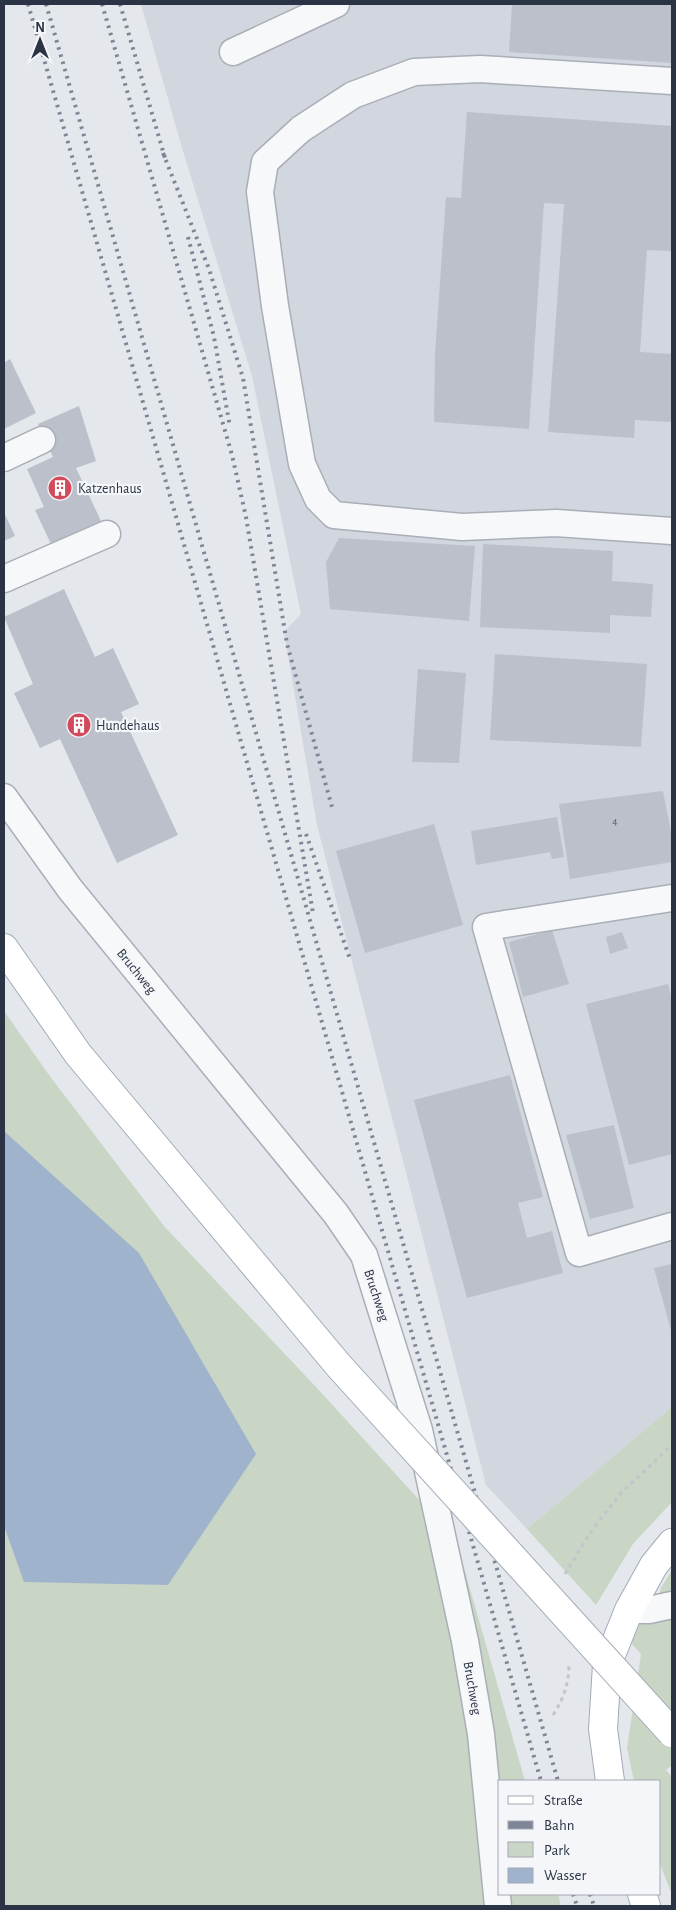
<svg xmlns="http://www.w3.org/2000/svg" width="676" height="1910" font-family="'Alegreya Sans',sans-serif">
  <rect width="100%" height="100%" fill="#e4e7ec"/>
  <path fill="#d2d6de" d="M 141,4 L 672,4 L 672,1407 L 527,1529 L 486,1485 L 317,825 L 284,632 L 301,614 L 252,376 L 183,151 Z"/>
  <path fill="#c9d6c5" d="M 4,1011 L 49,1075 L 164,1226 L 316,1387 L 456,1540 L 525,1781 L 500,1781 L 500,1894 L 558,1894 L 561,1906 L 4,1906 Z
    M 672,1407 L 672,1502 L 633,1544 L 596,1605 L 527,1529 Z
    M 672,1570 L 672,1598 L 659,1597 L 661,1588 Z
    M 672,1616 L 672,1765 L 666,1770 L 672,1777 L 672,1895 L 660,1864 L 660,1781 L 634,1781 L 627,1748 L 641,1654 L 630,1642 L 640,1623 Z"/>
  <path fill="#9fb4cc" d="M 4,1131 L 139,1253 L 256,1454 L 168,1585 L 24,1582 L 4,1526 Z"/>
  <path fill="#bbc0ca" d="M 512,4 L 672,4 L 672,63 L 509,52 Z
    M 467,112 L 672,126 L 672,251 L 647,250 L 640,352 L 672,354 L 672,422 L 635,420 L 634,438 L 548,432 L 564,204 L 544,203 L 529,429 L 434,422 L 435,353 L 446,197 L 461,198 Z
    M 10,359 L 36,413 L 4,429 L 4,363 Z
    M 79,406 L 96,461 L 76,468 L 101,521 L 51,544 L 35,510 L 44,507 L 27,469 L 53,457 L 38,424 Z
    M 4,512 L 15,536 L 4,541 Z
    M 339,538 L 475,546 L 469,621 L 330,609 L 326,562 Z
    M 483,544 L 613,551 L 612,581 L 653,584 L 651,617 L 610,615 L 610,633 L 480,627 Z
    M 64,589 L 95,657 L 113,648 L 139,704 L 121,712 L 178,835 L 117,863 L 60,739 L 40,748 L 14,693 L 33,684 L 4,617 Z
    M 495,654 L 647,664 L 641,747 L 490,740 Z
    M 418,669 L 466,673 L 459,763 L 412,762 Z
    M 663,791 L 672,837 L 672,862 L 570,879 L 559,804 Z
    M 557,817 L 564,857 L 552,859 L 550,852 L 476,865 L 471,831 Z
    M 434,824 L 463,925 L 365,953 L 336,851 Z
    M 552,930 L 569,984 L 523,997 L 509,942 Z
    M 622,932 L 628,948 L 610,954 L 606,937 Z
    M 668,984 L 672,1001 L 672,1154 L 629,1165 L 586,1004 Z
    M 510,1075 L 543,1197 L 518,1203 L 527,1238 L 552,1231 L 563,1273 L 467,1298 L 414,1100 Z
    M 614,1125 L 634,1208 L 590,1219 L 566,1135 Z
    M 672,1264 L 672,1334 L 654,1268 Z"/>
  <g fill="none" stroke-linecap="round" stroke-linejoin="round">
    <defs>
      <path id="minor" d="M 233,52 L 336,4
        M 672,81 L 480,69 L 414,72 L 353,95 L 301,129 L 265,162 L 260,192 L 275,306 L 302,464 L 318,499 L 334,515 L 462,527 L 556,523 L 672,531
        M 4,458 L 42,440
        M 4,579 L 107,534
        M 4,797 L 70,889 L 336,1214 L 364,1255 L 419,1430 L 465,1641 L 481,1734 L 498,1906
        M 672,898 L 486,927 L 579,1253 L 672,1226
        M 629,1610 L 649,1610 L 672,1605"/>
      <path id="major" d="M 4,948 L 78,1054 L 339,1366
        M 610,1781 L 603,1729 L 607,1665 L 629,1610 L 654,1565 L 672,1543
        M 642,1894 L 646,1906"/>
    </defs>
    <use href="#minor" stroke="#a9aeb7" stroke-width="29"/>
    <use href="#major" stroke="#a3abb8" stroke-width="30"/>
    <path stroke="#c2c5cb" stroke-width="3" stroke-dasharray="4 4" stroke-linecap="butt" d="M 565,1574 L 590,1533 L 621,1493 L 672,1445
      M 553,1715 C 564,1698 569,1683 569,1662"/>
    <use href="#minor" stroke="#f7f8fa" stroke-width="26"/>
    <use href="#major" stroke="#fff" stroke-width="28"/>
    <path stroke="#7d8696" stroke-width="4" stroke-dasharray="2.5 5" stroke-linecap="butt" d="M 28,4 L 541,1781
      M 46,4 L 558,1781
      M 102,4 L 232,455 L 246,517 L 313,913
      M 120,4 L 165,158
      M 163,153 L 209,269 L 243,378 L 287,644 L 332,807
      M 188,237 L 214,337 L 230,427
      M 306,834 L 350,959
      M 573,1894 L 577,1906
      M 590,1894 L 594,1906"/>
    <defs>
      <path id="major-bridge" d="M 339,1366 L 672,1733"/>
    </defs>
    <use href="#major-bridge" stroke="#a3abb8" stroke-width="30" stroke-linecap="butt"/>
    <use href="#major-bridge" stroke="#fff" stroke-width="28"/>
  </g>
  <defs>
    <symbol id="building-disc" viewBox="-11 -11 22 22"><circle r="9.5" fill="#d1495b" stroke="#f4f6f9"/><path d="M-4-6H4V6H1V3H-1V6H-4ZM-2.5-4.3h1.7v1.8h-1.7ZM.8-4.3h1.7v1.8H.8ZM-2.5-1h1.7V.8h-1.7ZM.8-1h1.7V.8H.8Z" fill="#fff"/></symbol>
  </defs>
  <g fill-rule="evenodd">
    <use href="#building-disc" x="46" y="474" width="28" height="28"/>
    <use href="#building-disc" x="65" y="711" width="28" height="28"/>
  </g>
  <g text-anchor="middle" stroke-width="4.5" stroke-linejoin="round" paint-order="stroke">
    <g font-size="11" fill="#4f5766">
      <text x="615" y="825">4</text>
    </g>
    <g font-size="14" fill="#2b3445" stroke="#f4f6f9" text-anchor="start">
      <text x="78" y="493">Katzenhaus</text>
      <text x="96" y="730">Hundehaus</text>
    </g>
    <g font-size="14" fill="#2b3445" stroke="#f4f6f9">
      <text transform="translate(137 971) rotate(51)" y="5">Bruchweg</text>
      <text transform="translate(377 1295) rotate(72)" y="5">Bruchweg</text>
      <text transform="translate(473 1688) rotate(80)" y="5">Bruchweg</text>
    </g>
  </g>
  <rect width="676" height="1910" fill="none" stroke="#2b3445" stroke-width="10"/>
  <rect x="498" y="1780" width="162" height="115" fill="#f4f6f9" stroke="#a4a8b1"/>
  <rect x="508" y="1796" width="25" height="8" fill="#ffffff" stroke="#a4a8b1"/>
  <text x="544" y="1805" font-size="15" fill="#2b3445">Straße</text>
  <rect x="508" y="1821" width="25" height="8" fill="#7d8696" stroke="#a4a8b1"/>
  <text x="544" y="1830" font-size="15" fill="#2b3445">Bahn</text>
  <rect x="508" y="1842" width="25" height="15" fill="#c9d6c5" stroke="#a4a8b1"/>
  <text x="544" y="1855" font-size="15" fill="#2b3445">Park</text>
  <rect x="508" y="1868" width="25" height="15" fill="#9fb4cc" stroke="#a4a8b1"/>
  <text x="544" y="1880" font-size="15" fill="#2b3445">Wasser</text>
  <g transform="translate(40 40)" stroke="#f4f6f9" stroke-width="4" paint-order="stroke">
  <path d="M0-4L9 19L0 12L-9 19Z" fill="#2b3445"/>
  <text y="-8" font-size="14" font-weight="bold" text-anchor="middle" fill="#2b3445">N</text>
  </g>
</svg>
